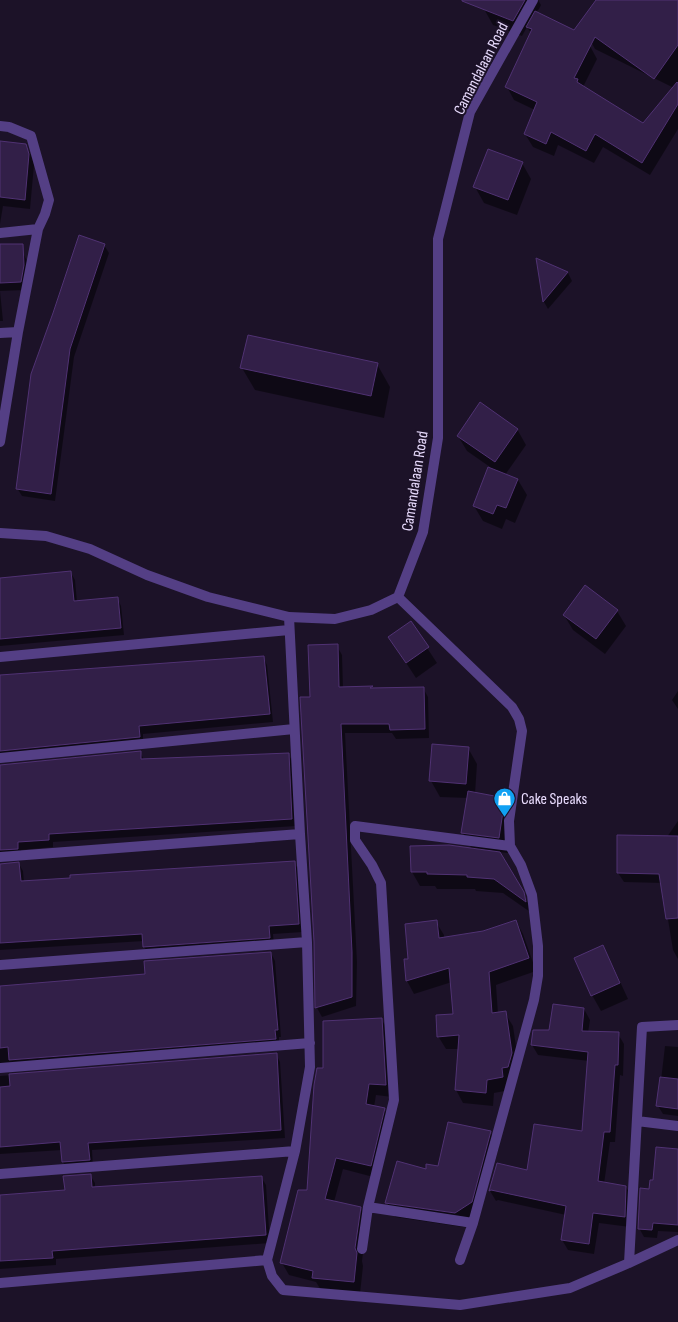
<svg xmlns="http://www.w3.org/2000/svg" width="678" height="1322" font-family="'Sofia Sans Condensed',sans-serif">
  <rect width="100%" height="100%" fill="#1c1228"/>
  <path fill="#0007" d="M 488,0 L 538,0 L 541,5 L 539,9 L 536,12 L 590,46 L 597,59 L 583,87 L 643,125 L 674,88 L 595,49 L 581,23 L 597,0 L 678,0 L 678,129 L 650,175 L 603,147 L 594,163 L 558,145 L 554,156 L 533,147 L 525,134 L 535,110 L 514,100 L 507,87 L 531,33 L 527,27 L 522,36 L 493,25 L 484,9 Z
    M 0,143 L 25,145 L 31,155 L 34,165 L 30,209 L 3,206 L 0,224 Z
    M 522,163 L 531,179 L 517,215 L 484,203 L 475,187 Z
    M 104,245 L 109,253 L 74,357 L 55,501 L 22,496 L 17,488 Z
    M 23,253 L 27,261 L 25,290 L 0,291 L 3,321 L 0,321 L 0,255 Z
    M 538,260 L 568,273 L 572,281 L 548,309 L 544,302 Z
    M 377,364 L 390,387 L 384,418 L 255,390 L 242,368 Z
    M 517,429 L 526,445 L 505,475 L 518,480 L 527,495 L 515,523 L 506,519 L 502,529 L 483,521 L 474,506 L 490,467 L 467,451 L 458,436 Z
    M 71,573 L 75,580 L 77,602 L 117,598 L 121,606 L 124,635 L 0,646 L 0,579 Z
    M 617,611 L 626,626 L 605,654 L 573,630 L 564,615 Z
    M 410,622 L 437,663 L 416,678 L 389,637 Z
    M 337,646 L 342,655 L 343,688 L 372,687 L 373,689 L 423,688 L 428,697 L 429,738 L 396,739 L 392,733 L 345,733 L 357,962 L 356,1006 L 322,1017 L 317,1008 L 311,698 Z
    M 263,657 L 267,665 L 273,722 L 143,734 L 143,745 L 0,761 L 0,676 Z
    M 678,691 L 678,709 L 672,700 Z
    M 468,748 L 477,764 L 475,794 L 505,799 L 514,815 L 508,853 L 499,852 L 531,908 L 533,914 L 503,893 L 476,891 L 475,889 L 437,889 L 435,886 L 420,886 L 412,872 L 472,849 L 463,833 L 468,798 L 440,797 L 431,781 Z
    M 140,752 L 144,760 L 288,754 L 293,762 L 296,826 L 53,842 L 53,847 L 21,850 L 22,856 L 0,860 L 0,766 Z
    M 678,821 L 678,959 L 673,950 L 662,883 L 624,882 L 618,873 L 667,837 Z
    M 294,863 L 299,870 L 303,932 L 273,934 L 274,945 L 149,955 L 144,947 L 144,941 L 0,950 L 0,865 L 19,864 L 23,871 L 24,882 Z
    M 516,921 L 523,934 L 536,971 L 496,985 L 498,1014 L 505,1013 L 513,1026 L 519,1067 L 510,1090 L 494,1093 L 493,1106 L 463,1103 L 456,1090 L 459,1049 L 446,1049 L 438,1036 L 454,1015 L 452,982 L 414,994 L 407,981 L 410,960 L 436,922 L 444,935 L 444,938 L 483,932 Z
    M 602,947 L 611,962 L 628,999 L 601,1011 L 592,995 Z
    M 271,953 L 275,961 L 281,1037 L 279,1037 L 279,1046 L 0,1070 L 0,987 L 146,975 Z
    M 584,1009 L 590,1020 L 588,1033 L 618,1034 L 624,1044 L 623,1076 L 620,1075 L 615,1142 L 610,1142 L 604,1184 L 626,1187 L 632,1197 L 630,1227 L 599,1223 L 594,1254 L 568,1250 L 562,1240 L 566,1215 L 498,1200 L 496,1201 L 490,1191 L 497,1165 L 528,1171 L 584,1132 L 589,1061 L 538,1055 L 532,1045 Z
    M 381,1019 L 389,1031 L 392,1097 L 376,1095 L 374,1107 L 384,1109 L 391,1121 L 377,1178 L 343,1169 L 334,1202 L 360,1208 L 367,1221 L 362,1261 L 363,1266 L 360,1294 L 321,1290 L 316,1282 L 289,1275 L 282,1263 L 309,1192 L 324,1070 Z
    M 665,1046 L 678,1047 L 678,1116 L 663,1114 L 658,1106 Z
    M 276,1054 L 280,1062 L 285,1138 L 92,1150 L 93,1168 L 68,1170 L 63,1162 L 62,1150 L 0,1154 L 0,1076 Z
    M 490,1132 L 499,1147 L 479,1217 L 463,1227 L 395,1217 L 387,1203 L 427,1170 L 439,1167 Z
    M 678,1151 L 678,1232 L 658,1231 L 657,1238 L 644,1237 L 639,1228 L 650,1190 L 654,1181 Z
    M 90,1175 L 95,1183 L 95,1188 L 261,1177 L 266,1185 L 270,1243 L 56,1259 L 56,1265 L 0,1269 L 0,1196 L 66,1191 Z"/>
  <path fill="#321f48" stroke="#503273" d="M 462,0 L 525,0 L 513,21 L 462,1 Z
    M 596,0 L 678,0 L 678,45 L 654,79 L 595,37 L 574,78 L 578,79 L 577,82 L 643,123 L 677,82 L 678,83 L 678,104 L 642,163 L 595,134 L 586,151 L 551,132 L 546,144 L 524,134 L 537,102 L 505,87 L 532,29 L 526,27 L 535,11 L 574,30 Z
    M 0,141 L 26,144 L 29,154 L 25,200 L 0,197 Z
    M 488,149 L 523,162 L 508,200 L 473,187 Z
    M 79,235 L 105,244 L 70,349 L 51,494 L 16,489 L 31,374 L 53,313 Z
    M 0,244 L 23,244 L 24,265 L 21,282 L 0,283 Z
    M 536,258 L 568,272 L 543,302 Z
    M 248,335 L 378,363 L 371,396 L 240,368 Z
    M 480,402 L 518,429 L 495,462 L 457,436 Z
    M 488,467 L 518,479 L 506,508 L 497,505 L 493,514 L 473,506 Z
    M 71,571 L 74,601 L 118,597 L 121,628 L 0,639 L 0,578 Z
    M 585,585 L 618,610 L 596,639 L 563,615 Z
    M 411,621 L 429,647 L 406,663 L 388,637 Z
    M 338,644 L 339,687 L 373,686 L 370,688 L 424,687 L 425,729 L 390,730 L 389,724 L 341,724 L 352,952 L 352,997 L 315,1008 L 314,942 L 300,697 L 310,697 L 308,645 Z
    M 264,656 L 270,714 L 139,726 L 140,737 L 0,751 L 0,675 Z
    M 432,744 L 469,747 L 466,784 L 429,781 Z
    M 141,751 L 141,759 L 289,753 L 292,819 L 49,834 L 49,840 L 18,842 L 18,849 L 0,850 L 0,765 Z
    M 468,791 L 505,798 L 499,838 L 461,833 Z
    M 617,835 L 678,836 L 678,918 L 666,919 L 659,874 L 617,873 Z
    M 449,845 L 500,852 L 524,892 L 526,902 L 494,879 L 467,877 L 467,875 L 427,874 L 427,872 L 411,872 L 410,846 Z
    M 295,861 L 299,924 L 269,926 L 270,938 L 143,947 L 142,934 L 0,943 L 0,864 L 19,862 L 21,881 L 70,878 L 70,875 Z
    M 437,920 L 439,938 L 483,931 L 516,920 L 529,958 L 489,972 L 492,1013 L 506,1011 L 512,1053 L 508,1067 L 502,1068 L 503,1077 L 487,1080 L 486,1093 L 455,1090 L 459,1035 L 437,1037 L 436,1015 L 453,1014 L 449,968 L 406,981 L 404,959 L 408,959 L 405,924 Z
    M 603,945 L 620,983 L 591,996 L 574,958 Z
    M 271,952 L 278,1030 L 275,1030 L 276,1039 L 9,1060 L 8,1047 L 0,1048 L 0,986 L 145,974 L 144,961 Z
    M 553,1004 L 584,1008 L 582,1031 L 619,1032 L 618,1065 L 615,1065 L 610,1132 L 604,1132 L 598,1181 L 626,1186 L 625,1217 L 593,1213 L 589,1244 L 561,1240 L 566,1206 L 491,1190 L 489,1191 L 497,1163 L 527,1170 L 534,1124 L 582,1131 L 588,1052 L 531,1045 L 533,1030 L 549,1030 Z
    M 382,1018 L 386,1085 L 369,1084 L 366,1104 L 385,1108 L 371,1166 L 336,1158 L 325,1199 L 361,1207 L 355,1248 L 357,1253 L 354,1282 L 312,1278 L 313,1271 L 280,1263 L 298,1190 L 307,1190 L 314,1085 L 317,1068 L 323,1068 L 323,1021 Z
    M 277,1053 L 281,1130 L 88,1143 L 90,1160 L 62,1162 L 60,1142 L 0,1147 L 0,1087 L 10,1086 L 9,1074 Z
    M 660,1077 L 678,1079 L 678,1109 L 656,1106 Z
    M 448,1122 L 491,1131 L 472,1202 L 455,1213 L 385,1203 L 397,1161 L 426,1169 L 426,1164 L 438,1166 Z
    M 656,1147 L 678,1149 L 678,1225 L 653,1223 L 652,1230 L 638,1229 L 640,1188 L 649,1189 L 650,1180 L 653,1180 Z
    M 91,1174 L 92,1187 L 262,1176 L 266,1235 L 52,1251 L 53,1258 L 0,1261 L 0,1195 L 65,1190 L 63,1176 Z"/>
  <g fill="none" stroke-linecap="round" stroke-linejoin="round">
    <path stroke="#543f85" stroke-width="10" d="M 0,126 L 9,127 L 31,136 L 49,200 L 45,214 L 38,229 L 18,332 L 0,442
      M 0,233 L 38,229
      M 0,333 L 18,332
      M 0,533 L 46,536 L 90,549 L 147,575 L 208,597 L 289,617 L 335,619 L 371,610 L 398,597 L 423,532 L 438,438 L 438,239 L 470,112 L 533,0
      M 398,597 L 512,707 L 519,719 L 522,731 L 509,821 L 510,846 L 521,865 L 532,895 L 538,946 L 538,976 L 534,1000 L 473,1223
      M 289,617 L 300,834 L 307,942 L 310,1067 L 295,1151 L 267,1260 L 272,1276 L 283,1290 L 460,1305 L 570,1288 L 629,1263 L 678,1240
      M 0,657 L 289,630
      M 0,758 L 294,729
      M 0,857 L 300,834
      M 0,965 L 307,942
      M 0,1068 L 310,1043
      M 637,1121 L 678,1126
      M 0,1174 L 295,1151
      M 368,1207 L 473,1223 L 460,1260
      M 362,1249 L 368,1207 L 394,1100 L 381,883 L 372,865 L 355,840 L 355,826 L 510,846
      M 629,1263 L 642,1027 L 678,1025
      M 0,1283 L 267,1260"/>
  </g>
  <defs>
    <symbol id="shop-pin" viewBox="-11 -11 22 30"><path d="M0 17L-7.5 6A9.5 9.5 0 1 1 7.5 6Z" fill="#11a1f3" stroke="#1c1228"/><path d="M-5-2.5h2.3a2.7 3.5 0 0 1 5.4 0H5L5.5 6h-11ZM-1.5-2.5h3a1.5 2.3 0 0 0-3 0Z" fill="#fff"/></symbol>
  </defs>
  <g fill-rule="evenodd">
    <use href="#shop-pin" x="492" y="786" width="25" height="34"/>
  </g>
  <g text-anchor="middle" stroke-width="4" stroke-linejoin="round" paint-order="stroke">
    <g font-size="16" fill="#e8dbfd" stroke="#1c1228">
      <text transform="translate(480 68) rotate(-63)" y="6">Camandalaan Road</text>
      <text transform="translate(414 481) rotate(-81)" y="6">Camandalaan Road</text>
    </g>
    <g font-size="16" fill="#e8dbfd" stroke="#1c1228" text-anchor="start">
      <text x="521" y="804">Cake Speaks</text>
    </g>
  </g>
</svg>
